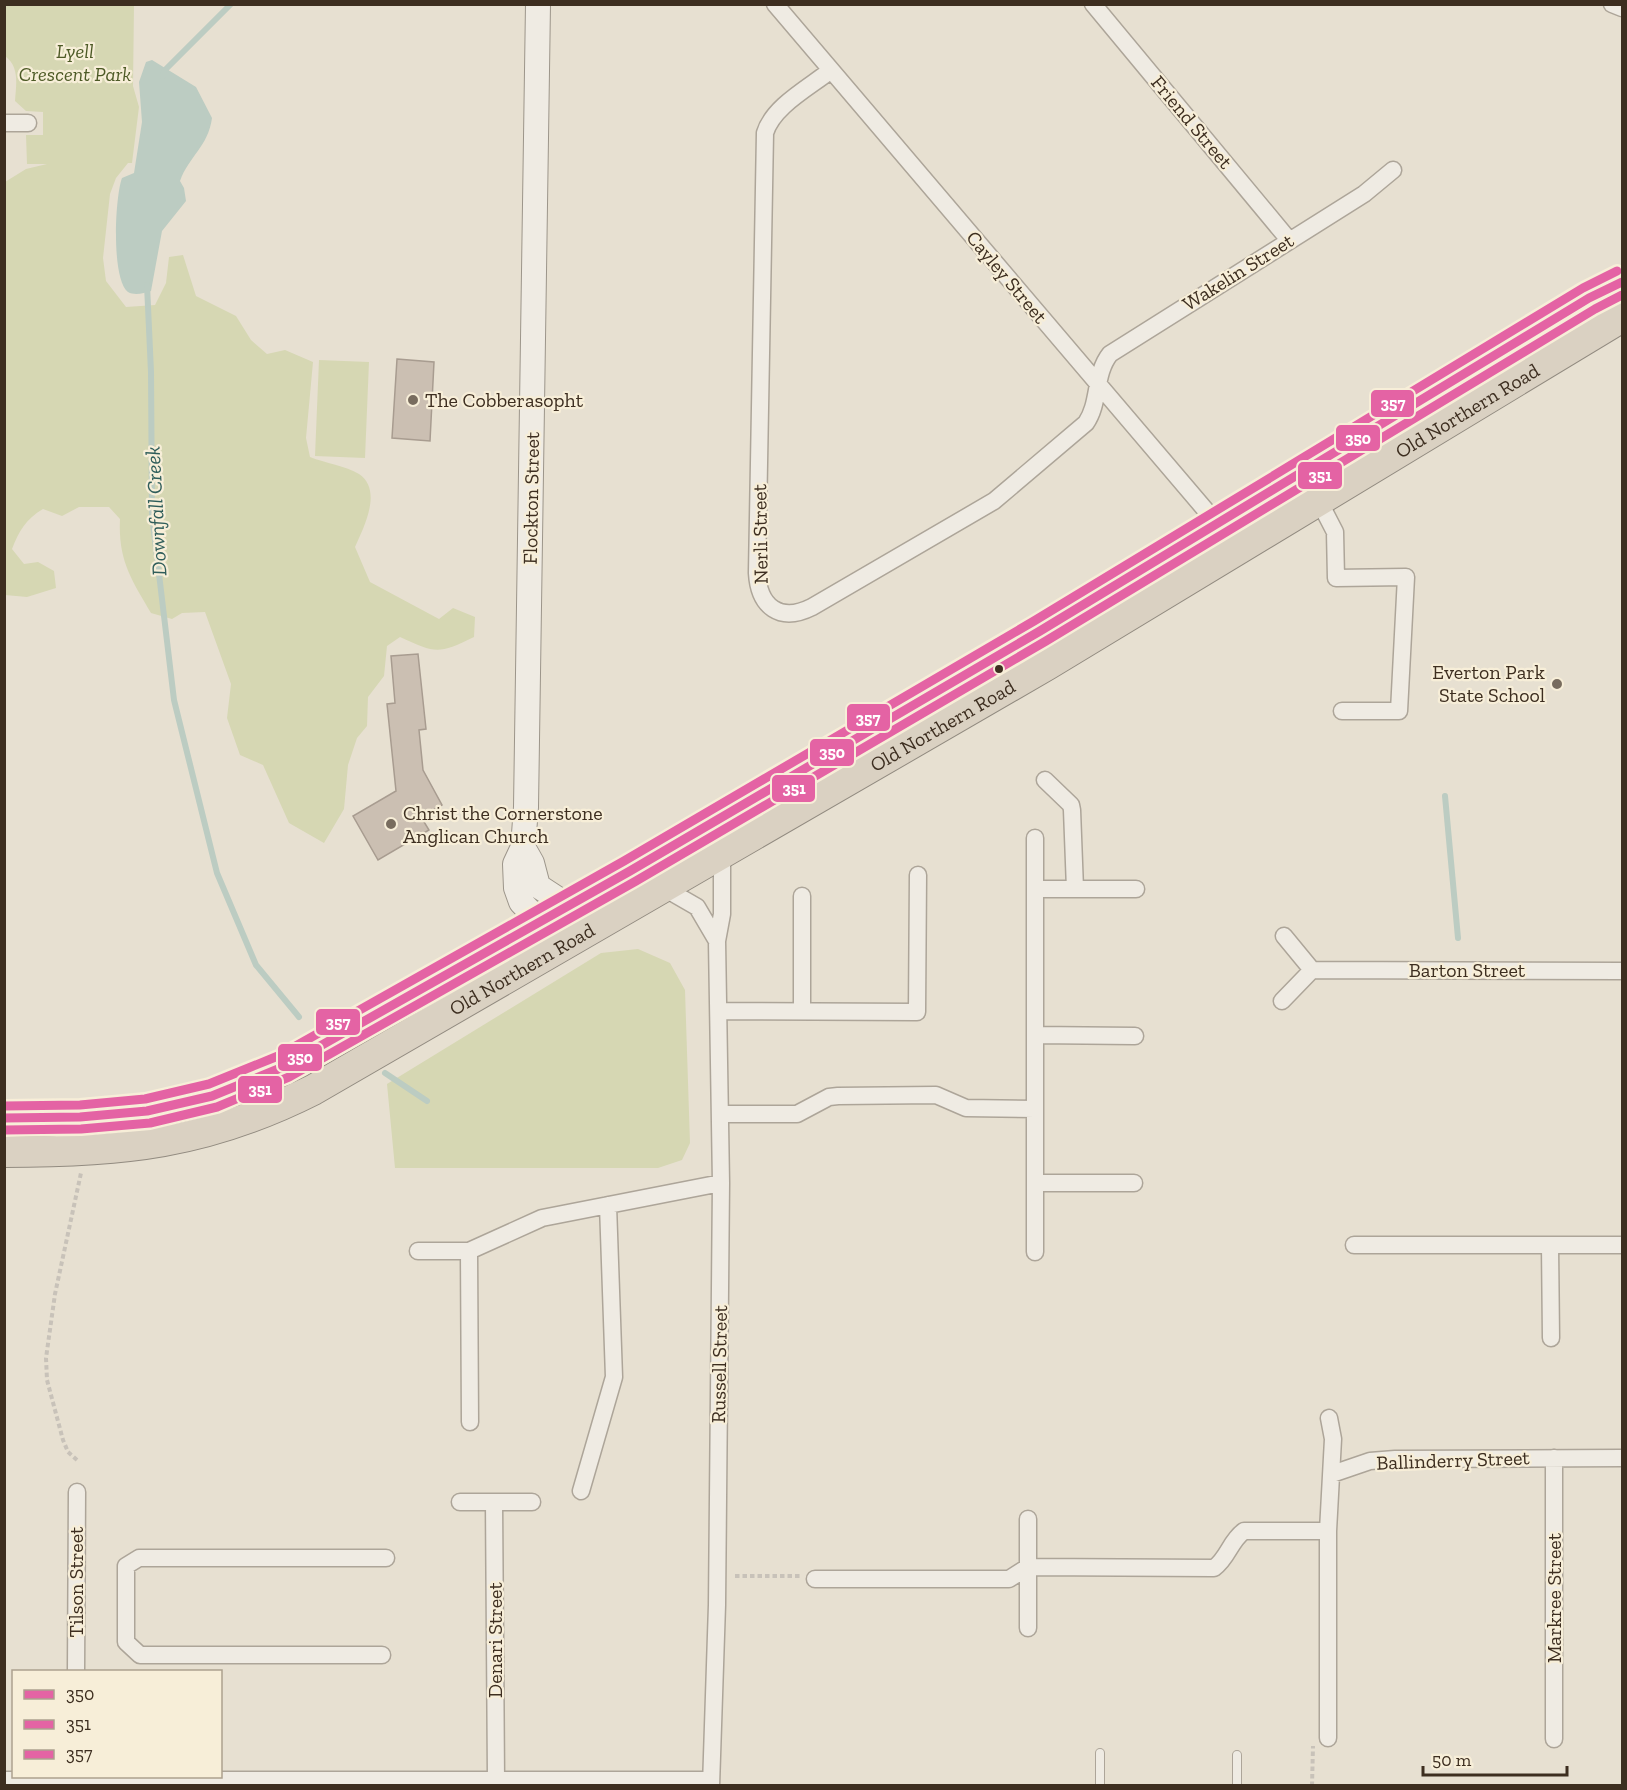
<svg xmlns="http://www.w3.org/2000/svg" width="1627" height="1790" font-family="'Zilla Slab',serif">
  <rect width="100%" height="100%" fill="#e7e0d1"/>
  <path fill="#d6d7b3" d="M 5,4 L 134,5 L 133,86 L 139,107 L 132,163 L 128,163 L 116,178 L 110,194 L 103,258 L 106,281 L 126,307 L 155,305 L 166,283 L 169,257 L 183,255 L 196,296 L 236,316 L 251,340 L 267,354 L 285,350 L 313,362 L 306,438 L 310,457 C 325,463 346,466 359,474 C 383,490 364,527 355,547 L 370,582 L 439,619 L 453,608 L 475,617 L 474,637 C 437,655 436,653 400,637 L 387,646 L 384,676 L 368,697 L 367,726 L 357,738 L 348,765 L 344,809 L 324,843 L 289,823 L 263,765 L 240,755 L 227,718 L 231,684 L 205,612 L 182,613 L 172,619 L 151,613 C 131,579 118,560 120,519 L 109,507 L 79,507 L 62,516 L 43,509 C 26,519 19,531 12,549 L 24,564 L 38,562 L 54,571 L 56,588 L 27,597 L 5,595 L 5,182 L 26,169 L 47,164 L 27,164 L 26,135 L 43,135 L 43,112 L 26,111 L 15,101 C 16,85 20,67 5,56 Z
    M 319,360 L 369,362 L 365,458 L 315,456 Z
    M 638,949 L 670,963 L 685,990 L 690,1143 L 682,1160 L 658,1168 L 395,1168 L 387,1084 L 601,953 Z"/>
  <path fill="#bcccc2" d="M 152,60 L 196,87 L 212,118 C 208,147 189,156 180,181 L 184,188 L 186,201 L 162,231 L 151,291 C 144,293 135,296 128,292 C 111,279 115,197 122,178 L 134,173 L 142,122 L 139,82 L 146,62 Z"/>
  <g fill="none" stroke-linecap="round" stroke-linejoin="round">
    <path stroke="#bcccc2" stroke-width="6" d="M 163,76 L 164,71 L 231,4
      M 147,285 L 151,372 L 152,515 L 174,700 L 217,873 L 256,965 L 299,1017
      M 1445,796 L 1458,938
      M 385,1073 L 427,1101"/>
  </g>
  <path fill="#cbbfb2" stroke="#a89c90" stroke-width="1.5" d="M 397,359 L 434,362 L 430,441 L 392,438 Z
    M 418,654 L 426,729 L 419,730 L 423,770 L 442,805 L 421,817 L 429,830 L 378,860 L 353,816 L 396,791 L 387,704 L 395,703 L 391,656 Z"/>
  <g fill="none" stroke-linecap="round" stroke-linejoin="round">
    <defs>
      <path id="lane" d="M 1100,1753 L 1100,1786
        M 1237,1755 L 1237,1786"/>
      <path id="street" d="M 775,4 L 1208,513 L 1235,553
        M 1093,4 L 1289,240
        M 1612,4 L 1622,8
        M 831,70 C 810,87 773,106 765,133 L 757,573 C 759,607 780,623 812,607 L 994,501 L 1086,423 C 1100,403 1094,374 1110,354 L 1364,194 L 1393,170
        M 4,123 L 28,123
        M 1319,501 L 1335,532 L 1336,578 L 1406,577 L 1399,711 L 1342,711
        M 1045,780 L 1071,805 L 1072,810 L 1075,889
        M 664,888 L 697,907 L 717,941
        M 1035,889 L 1136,889
        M 1312,970 L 1622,971
        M 1282,1001 L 1312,970 L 1284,936
        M 719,1011 L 917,1012 L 918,875
        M 802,1011 L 802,896
        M 1035,1035 L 1135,1036
        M 721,1114 L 797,1114 L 829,1097 L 838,1096 L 936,1095 L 966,1108 L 1035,1109
        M 1035,1183 L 1134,1183
        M 1354,1245 L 1622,1245
        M 1550,1245 L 1551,1338
        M 418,1251 L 469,1251 L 542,1218 L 721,1183
        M 469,1251 L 470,1422
        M 1035,1252 L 1035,838
        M 1554,1458 L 1554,1739
        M 1332,1474 L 1370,1461 L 1395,1459 L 1622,1458
        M 581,1491 L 614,1377 L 608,1205
        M 460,1502 L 532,1502
        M 494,1502 L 496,1779
        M 1028,1519 L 1028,1628
        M 815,1579 L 1009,1579 L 1028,1567 L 1214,1568 C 1228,1558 1230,1541 1244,1531 L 1328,1531
        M 382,1655 L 140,1655 L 126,1642 L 126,1566 L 139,1558 L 386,1558
        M 76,1672 L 77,1492
        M 1328,1738 L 1328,1531 L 1333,1439 L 1329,1418
        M 4,1780 L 711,1780
        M 711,1786 L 717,1605 L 721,1183 L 717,941 L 722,914 L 722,855"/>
      <path id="secondary" d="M 538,4 L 526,807 L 523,847 L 515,864 L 516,888 L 521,902 L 539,921 L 551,927 L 591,931
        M 523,847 L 532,863 L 538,886 L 567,905"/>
      <g id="highway">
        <path d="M 4,1118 C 115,1119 182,1116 283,1067 L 630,871 L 1040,631 L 1589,298 L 1622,282"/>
        <path id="s1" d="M 4,1152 C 122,1152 206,1144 313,1090 L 1047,665 L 1622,317"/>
      </g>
    </defs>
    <use href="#lane" stroke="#ada599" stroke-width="10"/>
    <use href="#street" stroke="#ada599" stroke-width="19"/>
    <use href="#secondary" stroke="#9c958a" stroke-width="26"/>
    <use href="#highway" stroke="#928b80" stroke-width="32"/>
    <path stroke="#c8c2b9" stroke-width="4" stroke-dasharray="4.5 3" stroke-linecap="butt" d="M 77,1460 L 68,1452 L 63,1440 L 47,1380 L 46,1358 L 55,1294 L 81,1173
      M 735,1576 L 800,1576
      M 1312,1786 L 1313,1746"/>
    <use href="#lane" stroke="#efebe3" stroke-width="8"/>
    <use href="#street" stroke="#efebe3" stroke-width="16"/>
    <use href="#secondary" stroke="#efebe3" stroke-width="24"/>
    <use href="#highway" stroke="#dad1c2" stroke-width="30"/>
    <defs>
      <path id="bus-1" d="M 4,1118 L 80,1117 L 147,1111 L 212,1096 L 283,1067 L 630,871 L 1040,631 L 1589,298 L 1622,282"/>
      <path id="bus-2" d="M 4,1130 L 81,1129 L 150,1123 L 217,1107 L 289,1077 L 636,881 L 1046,641 L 1595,309 L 1622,295"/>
      <path id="bus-3" d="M 4,1106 L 80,1105 L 145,1099 L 209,1084 L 278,1056 L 624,861 L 1034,621 L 1583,288 L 1617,271"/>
    </defs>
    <use href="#bus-1" stroke="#f7eed8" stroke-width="14"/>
    <use href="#bus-2" stroke="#f7eed8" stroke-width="14"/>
    <use href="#bus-3" stroke="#f7eed8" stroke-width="14"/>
    <use href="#bus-1" stroke="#e463a4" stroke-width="9"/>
    <use href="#bus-2" stroke="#e463a4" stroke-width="9"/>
    <use href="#bus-3" stroke="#e463a4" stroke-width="9"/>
  </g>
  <g fill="#786c5e" stroke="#f7eed8" stroke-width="2">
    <circle cx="413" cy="400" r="6"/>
    <circle cx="1557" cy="684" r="6"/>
    <circle cx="391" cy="824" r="6"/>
  </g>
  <circle fill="#3d2e20" stroke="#f7eed8" stroke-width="2" cx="999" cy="669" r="5"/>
  <g text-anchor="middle" stroke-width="4.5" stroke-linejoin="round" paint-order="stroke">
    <g font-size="20" font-style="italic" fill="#4d5a26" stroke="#f7eed8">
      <text x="75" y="58">Lyell<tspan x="75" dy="23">Crescent Park</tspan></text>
    </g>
    <g font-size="20" fill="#3d2e20" stroke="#f7eed8">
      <text transform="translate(1192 122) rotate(50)" y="7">Friend Street</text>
      <text transform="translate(1238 272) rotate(-32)" y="7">Wakelin Street</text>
      <text transform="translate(1007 277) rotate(50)" y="7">Cayley Street</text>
      <text dy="7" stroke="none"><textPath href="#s1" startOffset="1658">Old Northern Road</textPath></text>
      <text transform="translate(531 498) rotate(-89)" y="7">Flockton Street</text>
      <text transform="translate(760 534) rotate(-91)" y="7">Nerli Street</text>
      <text dy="7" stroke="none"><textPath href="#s1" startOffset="1046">Old Northern Road</textPath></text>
      <text dy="7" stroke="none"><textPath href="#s1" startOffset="560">Old Northern Road</textPath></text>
      <text x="1467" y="977">Barton Street</text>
      <text transform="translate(719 1364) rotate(-89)" y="7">Russell Street</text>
      <text transform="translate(1453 1460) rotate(-2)" y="7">Ballinderry Street</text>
      <text transform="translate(76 1582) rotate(-90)" y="7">Tilson Street</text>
      <text transform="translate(1554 1598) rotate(-90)" y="7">Markree Street</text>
      <text transform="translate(495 1640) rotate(-90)" y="7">Denari Street</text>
    </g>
    <g font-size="20" fill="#3d2e20" stroke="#f7eed8" text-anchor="start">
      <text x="425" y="407">The Cobberasopht</text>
      <text x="1545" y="679" text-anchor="end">Everton Park<tspan x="1545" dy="23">State School</tspan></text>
      <text x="403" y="820">Christ the Cornerstone<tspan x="403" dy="23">Anglican Church</tspan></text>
    </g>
    <g font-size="21" font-style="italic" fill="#2f5d5a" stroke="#f7eed8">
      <text transform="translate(156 511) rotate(-93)" y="7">Downfall Creek</text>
    </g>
  </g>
  <g stroke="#f7eed8" stroke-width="2">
    <rect x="1370" y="389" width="45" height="29" rx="6" fill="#e463a4"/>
    <rect x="1335" y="424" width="46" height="28" rx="6" fill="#e463a4"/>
    <rect x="1297" y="461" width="46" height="29" rx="6" fill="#e463a4"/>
    <rect x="846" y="703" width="45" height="29" rx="6" fill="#e463a4"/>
    <rect x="809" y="738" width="46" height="29" rx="6" fill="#e463a4"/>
    <rect x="771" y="774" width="45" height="29" rx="6" fill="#e463a4"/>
    <rect x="315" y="1008" width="46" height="28" rx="6" fill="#e463a4"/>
    <rect x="277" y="1043" width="46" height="29" rx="6" fill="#e463a4"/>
    <rect x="237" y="1075" width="46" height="29" rx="6" fill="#e463a4"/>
  </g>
  <g font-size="16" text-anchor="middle" font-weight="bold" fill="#fff">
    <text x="1393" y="409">357</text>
    <text x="1358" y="444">350</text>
    <text x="1320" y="481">351</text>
    <text x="868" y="724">357</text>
    <text x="832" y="758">350</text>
    <text x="794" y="794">351</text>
    <text x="338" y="1028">357</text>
    <text x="300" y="1063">350</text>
    <text x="260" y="1095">351</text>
  </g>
  <rect width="1627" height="1790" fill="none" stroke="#3d2e20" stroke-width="12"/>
  <rect x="12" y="1670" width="210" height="108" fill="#f7eed8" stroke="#ada18e" stroke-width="1.5"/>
  <rect x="24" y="1690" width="30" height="9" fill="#e463a4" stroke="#ada18e" stroke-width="1.5"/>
  <text x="66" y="1700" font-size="18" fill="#3d2e20">350</text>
  <rect x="24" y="1720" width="30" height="9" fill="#e463a4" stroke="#ada18e" stroke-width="1.5"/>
  <text x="66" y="1730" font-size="18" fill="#3d2e20">351</text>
  <rect x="24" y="1750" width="30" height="9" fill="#e463a4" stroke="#ada18e" stroke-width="1.5"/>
  <text x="66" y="1760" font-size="18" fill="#3d2e20">357</text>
  <path d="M1423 1766v9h144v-9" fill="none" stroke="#3d2e20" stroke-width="3"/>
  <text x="1432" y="1766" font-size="18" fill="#3d2e20" stroke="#f7eed8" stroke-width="4.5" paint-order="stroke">50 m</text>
</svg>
